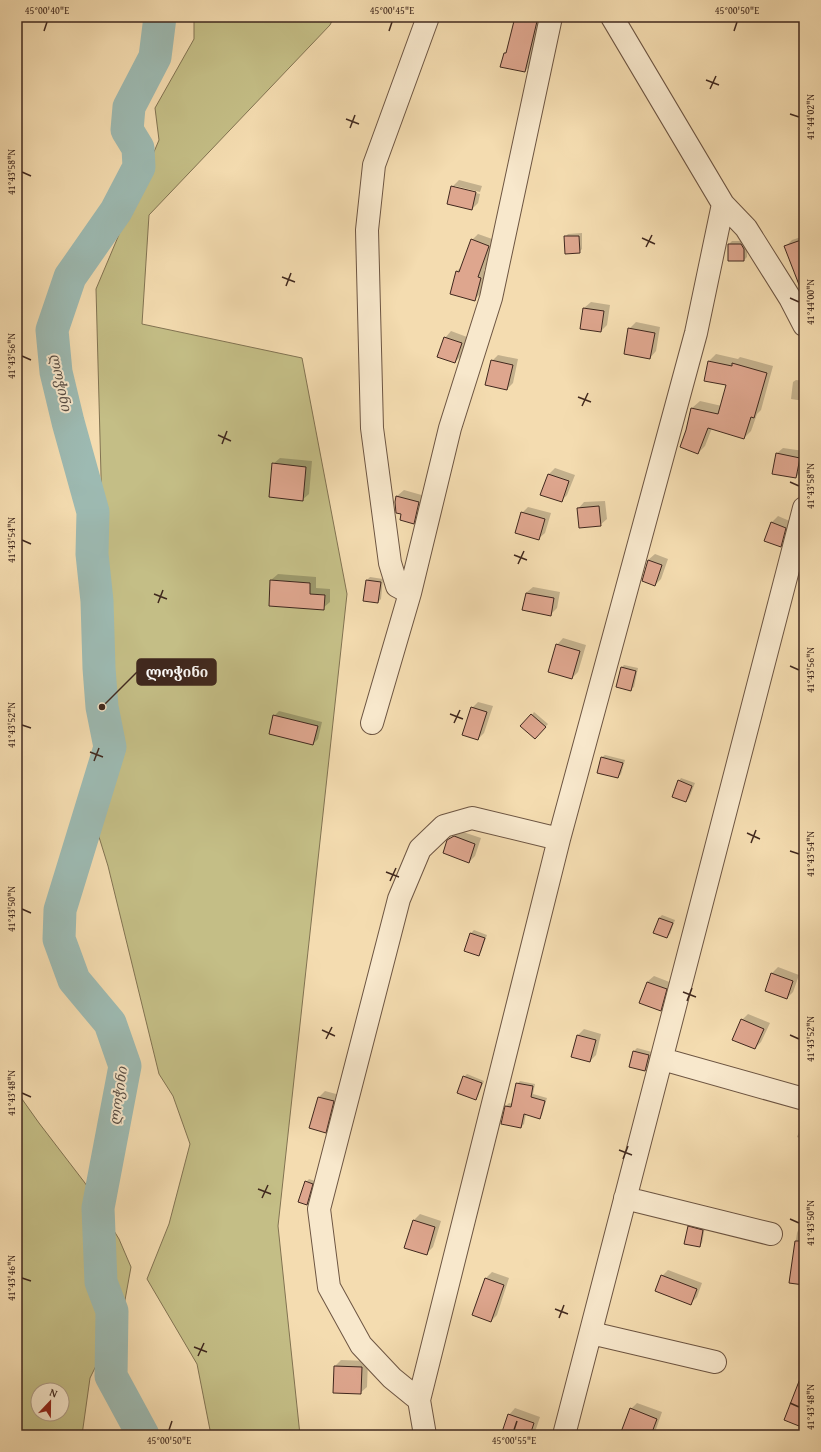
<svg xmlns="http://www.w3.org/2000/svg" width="821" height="1452" font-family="'Gentium Book Plus','Noto Serif Georgian',serif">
  <rect width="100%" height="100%" fill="#f4dcb0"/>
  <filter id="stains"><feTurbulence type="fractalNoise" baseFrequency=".005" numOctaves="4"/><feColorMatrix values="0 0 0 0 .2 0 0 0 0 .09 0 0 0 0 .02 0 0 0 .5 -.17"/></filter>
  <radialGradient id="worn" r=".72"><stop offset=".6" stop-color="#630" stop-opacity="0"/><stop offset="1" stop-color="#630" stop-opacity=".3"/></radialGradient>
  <path fill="#c4be86" stroke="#827352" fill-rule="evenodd" d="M 194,17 L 334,17 L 330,25 L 149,215 L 142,324 L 302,358 L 347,594 L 278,1226 L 300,1435 L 211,1435 L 197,1364 L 147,1279 L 169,1224 L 190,1144 L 173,1096 L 159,1074 L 108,866 L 95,824 L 119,745 L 102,512 L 96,289 L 159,140 L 155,108 L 194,39 Z
    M 17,1092 L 39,1123 L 85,1183 L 119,1239 L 131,1267 L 123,1311 L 90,1378 L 82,1435 L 17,1435 ZM 38,1390 L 62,1390 L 62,1414 L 38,1414 Z"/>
  <path fill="#0003" fill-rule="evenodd" d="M 516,17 L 542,17 L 530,66 L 525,71 L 505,53 L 508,50 Z
    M 459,180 L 482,186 L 480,192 L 455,186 L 455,188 L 480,194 L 478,203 L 472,209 L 452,187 Z
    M 582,233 L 582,249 L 579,252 L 565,237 L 568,234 Z
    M 478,234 L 495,240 L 484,271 L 487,272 L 481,293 L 475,299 L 456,272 L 462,266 L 472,240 Z
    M 804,236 L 804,267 L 786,246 L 792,240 Z
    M 732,241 L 744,241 L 747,246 L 747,257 L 744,260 L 729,260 L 729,244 Z
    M 591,302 L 610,305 L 607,325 L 601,331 L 584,308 Z
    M 636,322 L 660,327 L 656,351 L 650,358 L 629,329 Z
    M 451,331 L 467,337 L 461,356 L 455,362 L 445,338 Z
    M 716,354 L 738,359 L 740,357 L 773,366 L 761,410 L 757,414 L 751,431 L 744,438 L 712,428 L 705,446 L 698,453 L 687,430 L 692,408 L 700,401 L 722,406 L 727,385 L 705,380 L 709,361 Z
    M 498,355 L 518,359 L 513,383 L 507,389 L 492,361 Z
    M 796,380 L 804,381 L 804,401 L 791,399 L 793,382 Z
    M 783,448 L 804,451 L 802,471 L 796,477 L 773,473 L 776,454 ZM 800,453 L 802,453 L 799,472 L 797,472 Z
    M 280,458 L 312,461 L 309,494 L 302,500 L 273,464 Z
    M 555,468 L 575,475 L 567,495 L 561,501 L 542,494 L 549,474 Z
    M 404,490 L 425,496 L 420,516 L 414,523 L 402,514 L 396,502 L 397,496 Z
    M 605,501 L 607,519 L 600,525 L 578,509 L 584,502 Z
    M 528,507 L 551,513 L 545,533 L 538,539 L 522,513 Z
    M 778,516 L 792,522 L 787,540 L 781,546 L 771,523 Z
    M 655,554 L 668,559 L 661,579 L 655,585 L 648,560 Z
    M 278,574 L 316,577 L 316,588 L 330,589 L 330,602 L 323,608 L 271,580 Z
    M 370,577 L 383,579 L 381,599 L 378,602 L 367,580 Z
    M 533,587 L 560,592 L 557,608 L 550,615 L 524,609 L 526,593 Z
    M 563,638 L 586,645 L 578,672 L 572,678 L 557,645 Z
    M 624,665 L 638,668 L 634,687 L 631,689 L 622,667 Z
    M 478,702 L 493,706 L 484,733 L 478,739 L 472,708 Z
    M 279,711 L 322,722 L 318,739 L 313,744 L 274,716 Z
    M 534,712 L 548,724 L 538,735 L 532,715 Z
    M 605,755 L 625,760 L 621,774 L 618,777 L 602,757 Z
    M 681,778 L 695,783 L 689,798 L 686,801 L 679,781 Z
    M 460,831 L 481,838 L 475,856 L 469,862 L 448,841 Z
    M 662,915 L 675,920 L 670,934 L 667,937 L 659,918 Z
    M 474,930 L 487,935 L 481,952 L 479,955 L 465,950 L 471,933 Z
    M 778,967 L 799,975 L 793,992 L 787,998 L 766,990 L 772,973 Z
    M 654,976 L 672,983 L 667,1003 L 661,1009 L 647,982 Z
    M 748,1014 L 770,1023 L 761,1042 L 755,1048 L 742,1020 Z
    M 584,1029 L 601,1034 L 596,1055 L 590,1061 L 578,1035 Z
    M 637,1048 L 652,1052 L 648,1067 L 645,1070 L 630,1066 L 634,1051 Z
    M 467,1074 L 484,1081 L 478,1096 L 476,1099 L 464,1077 Z
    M 520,1081 L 535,1084 L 533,1094 L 547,1098 L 542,1115 L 540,1118 L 526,1114 L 524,1124 L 521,1127 L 502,1123 L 506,1106 L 509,1103 L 513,1104 L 517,1084 Z
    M 325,1091 L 340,1095 L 332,1125 L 326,1132 L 319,1097 Z
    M 804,1120 L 804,1140 L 797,1137 Z
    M 309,1179 L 315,1181 L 310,1201 L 307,1204 L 306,1182 Z
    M 420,1214 L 441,1221 L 433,1247 L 427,1253 L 414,1220 Z
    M 804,1216 L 804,1284 L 790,1282 L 797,1233 Z
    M 691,1224 L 705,1227 L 702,1243 L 699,1246 L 688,1227 Z
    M 668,1270 L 702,1283 L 697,1297 L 691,1303 L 662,1276 Z
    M 492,1272 L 509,1278 L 497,1315 L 491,1321 L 485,1279 Z
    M 341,1360 L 368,1361 L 367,1387 L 360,1393 L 334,1392 L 335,1366 Z
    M 637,1403 L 662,1412 L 654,1435 L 631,1435 L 631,1409 Z
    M 515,1408 L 540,1417 L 534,1435 L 502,1435 L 509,1415 Z"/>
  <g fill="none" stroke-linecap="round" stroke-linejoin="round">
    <path stroke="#9dbab2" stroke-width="33" d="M 143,1435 L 111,1376 L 112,1311 L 101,1282 L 98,1208 L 125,1066 L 110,1023 L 74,980 L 59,939 L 60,910 L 110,747 L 102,707 L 99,668 L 97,601 L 92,554 L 93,512 L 68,422 L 56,372 L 52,330 L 70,277 L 116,211 L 139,167 L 138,148 L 127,130 L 129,107 L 155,57 L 160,17"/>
  </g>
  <path fill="#dea68e" stroke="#40281e" d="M 515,17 L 538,17 L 525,72 L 500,67 L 504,53 L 506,53 Z
    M 451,186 L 476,192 L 472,210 L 447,204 Z
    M 564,236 L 579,236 L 580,253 L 565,254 Z
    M 471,239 L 489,246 L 478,277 L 481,278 L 475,301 L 450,294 L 456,271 L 459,272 Z
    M 804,239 L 804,295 L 803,295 L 784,246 Z
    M 728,244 L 741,244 L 744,249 L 744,261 L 728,261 Z
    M 583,308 L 604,311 L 601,332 L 580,329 Z
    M 628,328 L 655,333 L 650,359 L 624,354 Z
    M 444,337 L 462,343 L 455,363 L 437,357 Z
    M 491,360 L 513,365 L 507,390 L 485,385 Z
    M 708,361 L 732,366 L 732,363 L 767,373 L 754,418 L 751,417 L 744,439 L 708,428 L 698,454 L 680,447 L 686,430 L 691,408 L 718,414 L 726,385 L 704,381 Z
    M 776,453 L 800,458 L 796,478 L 772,474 Z
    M 272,463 L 306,467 L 303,501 L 269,497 Z
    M 548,474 L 569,481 L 562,502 L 540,495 Z
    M 396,496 L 419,502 L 414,524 L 400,520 L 401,514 L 396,513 L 395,502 Z
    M 599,506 L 601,526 L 579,528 L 577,508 Z
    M 521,512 L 545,519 L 539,540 L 515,533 Z
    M 771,522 L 786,528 L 781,547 L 764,541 Z
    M 648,560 L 662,565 L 655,586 L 642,581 Z
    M 270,580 L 310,583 L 310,594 L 325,595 L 324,610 L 269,606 Z
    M 366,580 L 381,582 L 378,603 L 363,601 Z
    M 526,593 L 554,598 L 551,616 L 522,610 Z
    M 556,644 L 580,651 L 572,679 L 548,672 Z
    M 621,667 L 636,671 L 631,691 L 616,687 Z
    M 471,707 L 487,712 L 478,740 L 462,735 Z
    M 531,714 L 546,727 L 535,739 L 520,726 Z
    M 273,715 L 318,726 L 313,745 L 269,734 Z
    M 601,757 L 623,763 L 618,778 L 597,773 Z
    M 678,780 L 692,786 L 686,802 L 672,797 Z
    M 454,836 L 475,844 L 469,863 L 443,853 L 447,840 Z
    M 659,918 L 673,923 L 667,938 L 653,933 Z
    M 470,933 L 485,938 L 479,956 L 464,951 Z
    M 771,973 L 793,981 L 787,999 L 765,991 Z
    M 647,982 L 667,989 L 661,1011 L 639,1003 Z
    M 741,1019 L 764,1029 L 755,1049 L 732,1040 Z
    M 577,1035 L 596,1040 L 590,1062 L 571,1057 Z
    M 633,1051 L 649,1055 L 645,1071 L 629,1067 Z
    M 463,1076 L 482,1083 L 476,1100 L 457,1093 Z
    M 516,1083 L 533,1086 L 531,1097 L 545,1101 L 540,1119 L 524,1114 L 521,1128 L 501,1124 L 505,1106 L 511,1107 Z
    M 318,1097 L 334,1101 L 326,1133 L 309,1128 Z
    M 305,1181 L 313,1184 L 307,1205 L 298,1202 Z
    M 413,1220 L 435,1227 L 427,1255 L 404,1248 Z
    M 688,1226 L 703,1230 L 700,1247 L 684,1244 Z
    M 795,1241 L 804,1241 L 804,1285 L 789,1283 Z
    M 661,1275 L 697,1289 L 691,1305 L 655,1291 Z
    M 485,1278 L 504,1285 L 491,1322 L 472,1315 Z
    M 334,1366 L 362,1367 L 361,1394 L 333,1393 Z
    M 803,1371 L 804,1371 L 804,1428 L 784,1420 Z
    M 630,1408 L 657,1419 L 651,1435 L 629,1435 L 621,1432 Z
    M 508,1414 L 534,1423 L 530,1435 L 501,1435 Z"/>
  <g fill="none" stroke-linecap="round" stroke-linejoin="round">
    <defs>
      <path id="minor" d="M 428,17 L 374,165 L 367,230 L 372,428 L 390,563 L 397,586 L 410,593 L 450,428 L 491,298 L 551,17
        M 723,204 L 746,228 L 790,298 L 804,325
        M 372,723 L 410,593
        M 662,1059 L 804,1099
        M 625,1198 L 771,1234
        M 591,1333 L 715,1362
        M 419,1400 L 392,1378 L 361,1345 L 329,1287 L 319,1209 L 399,899 L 420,849 L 444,826 L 472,818 L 559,839
        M 425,1435 L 419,1400 L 559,839 L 696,333 L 723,204 L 612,17
        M 564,1435 L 804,508"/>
    </defs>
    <use href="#minor" stroke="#6d5542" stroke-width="24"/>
    <use href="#minor" stroke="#f8e8cc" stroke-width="22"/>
  </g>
  <path fill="none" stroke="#40281e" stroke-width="1.5" d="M 44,31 L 47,22M 389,31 L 392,22M 734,31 L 737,22M 706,80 L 719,85M 710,89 L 716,76M 790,114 L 799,117M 346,119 L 359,124M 350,128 L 355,115M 22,172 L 31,176M 642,238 L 655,244M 646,247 L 652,235M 282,277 L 295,282M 286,286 L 291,273M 790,298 L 799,302M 22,356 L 31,360M 578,397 L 591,402M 582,406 L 588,393M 218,435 L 231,441M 222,444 L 227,431M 790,482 L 799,486M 22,540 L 31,544M 514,555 L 527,560M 518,564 L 524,551M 154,594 L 167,599M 158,603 L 163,590M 790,666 L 799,670M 450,714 L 463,719M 454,723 L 460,710M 22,725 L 31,728M 90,752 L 103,757M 94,761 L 99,748M 747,833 L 760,839M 751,843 L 756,830M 790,851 L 799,854M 386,872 L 399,877M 390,881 L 396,868M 22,909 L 31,913M 683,992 L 696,997M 687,1001 L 692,988M 322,1030 L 335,1036M 790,1035 L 799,1039M 326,1039 L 332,1027M 22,1093 L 31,1097M 619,1150 L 632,1155M 623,1159 L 628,1146M 258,1189 L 271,1194M 262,1198 L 268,1185M 790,1219 L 799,1223M 22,1278 L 31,1281M 555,1309 L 568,1314M 559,1318 L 564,1305M 194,1347 L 207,1352M 198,1356 L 204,1343M 790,1403 L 799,1407M 169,1430 L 172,1421M 514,1430 L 517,1421"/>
  <g text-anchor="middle" stroke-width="4" stroke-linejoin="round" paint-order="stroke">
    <g font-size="14" font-style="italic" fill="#574c43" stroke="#f8e8cc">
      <text transform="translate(61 382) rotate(78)" y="5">ლოჭინი</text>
      <text transform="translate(118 1096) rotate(-82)" y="5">ლოჭინი</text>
    </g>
  </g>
  <path fill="none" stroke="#40281e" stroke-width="1.5" d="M102 707L137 672"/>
  <circle fill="#40281e" stroke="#f8e8cc" stroke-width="1.5" cx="102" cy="707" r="4"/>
  <rect fill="#40281e" stroke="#40281e" stroke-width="1.5" x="137" y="659" width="79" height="26" rx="4"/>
  <g font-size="14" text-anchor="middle" font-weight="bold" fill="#fff">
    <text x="177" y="677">ლოჭინი</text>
  </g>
  <rect width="821" height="1452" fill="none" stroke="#f4dcb0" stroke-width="44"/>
  <g transform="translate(50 1402) rotate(22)"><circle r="19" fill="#f8e8cc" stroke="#ae9b86"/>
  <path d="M0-3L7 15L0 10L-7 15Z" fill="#8f2418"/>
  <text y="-6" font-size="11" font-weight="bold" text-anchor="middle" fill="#40281e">N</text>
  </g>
  <rect x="22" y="22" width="777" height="1408" fill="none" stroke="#40281e" stroke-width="1.5"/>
  <g font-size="10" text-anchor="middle" fill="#40281e">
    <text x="47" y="14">45°00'40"E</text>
    <text x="392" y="14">45°00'45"E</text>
    <text x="737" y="14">45°00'50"E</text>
    <text transform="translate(810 117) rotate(-90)" y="4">41°44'02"N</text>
    <text transform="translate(11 172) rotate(-90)" y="4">41°43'58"N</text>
    <text transform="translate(810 302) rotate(-90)" y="4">41°44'00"N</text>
    <text transform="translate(11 356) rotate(-90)" y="4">41°43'56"N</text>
    <text transform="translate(810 486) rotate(-90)" y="4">41°43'58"N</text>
    <text transform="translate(11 540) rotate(-90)" y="4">41°43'54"N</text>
    <text transform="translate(810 670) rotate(-90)" y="4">41°43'56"N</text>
    <text transform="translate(11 725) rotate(-90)" y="4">41°43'52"N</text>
    <text transform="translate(810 854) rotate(-90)" y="4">41°43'54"N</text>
    <text transform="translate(11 909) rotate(-90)" y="4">41°43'50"N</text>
    <text transform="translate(810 1039) rotate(-90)" y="4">41°43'52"N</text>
    <text transform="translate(11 1093) rotate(-90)" y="4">41°43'48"N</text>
    <text transform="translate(810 1223) rotate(-90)" y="4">41°43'50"N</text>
    <text transform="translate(11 1278) rotate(-90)" y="4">41°43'46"N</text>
    <text transform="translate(810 1407) rotate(-90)" y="4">41°43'48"N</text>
    <text x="169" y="1444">45°00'50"E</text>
    <text x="514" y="1444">45°00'55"E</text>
  </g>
  <rect width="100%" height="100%" filter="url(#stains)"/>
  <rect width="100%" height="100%" fill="url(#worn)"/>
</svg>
